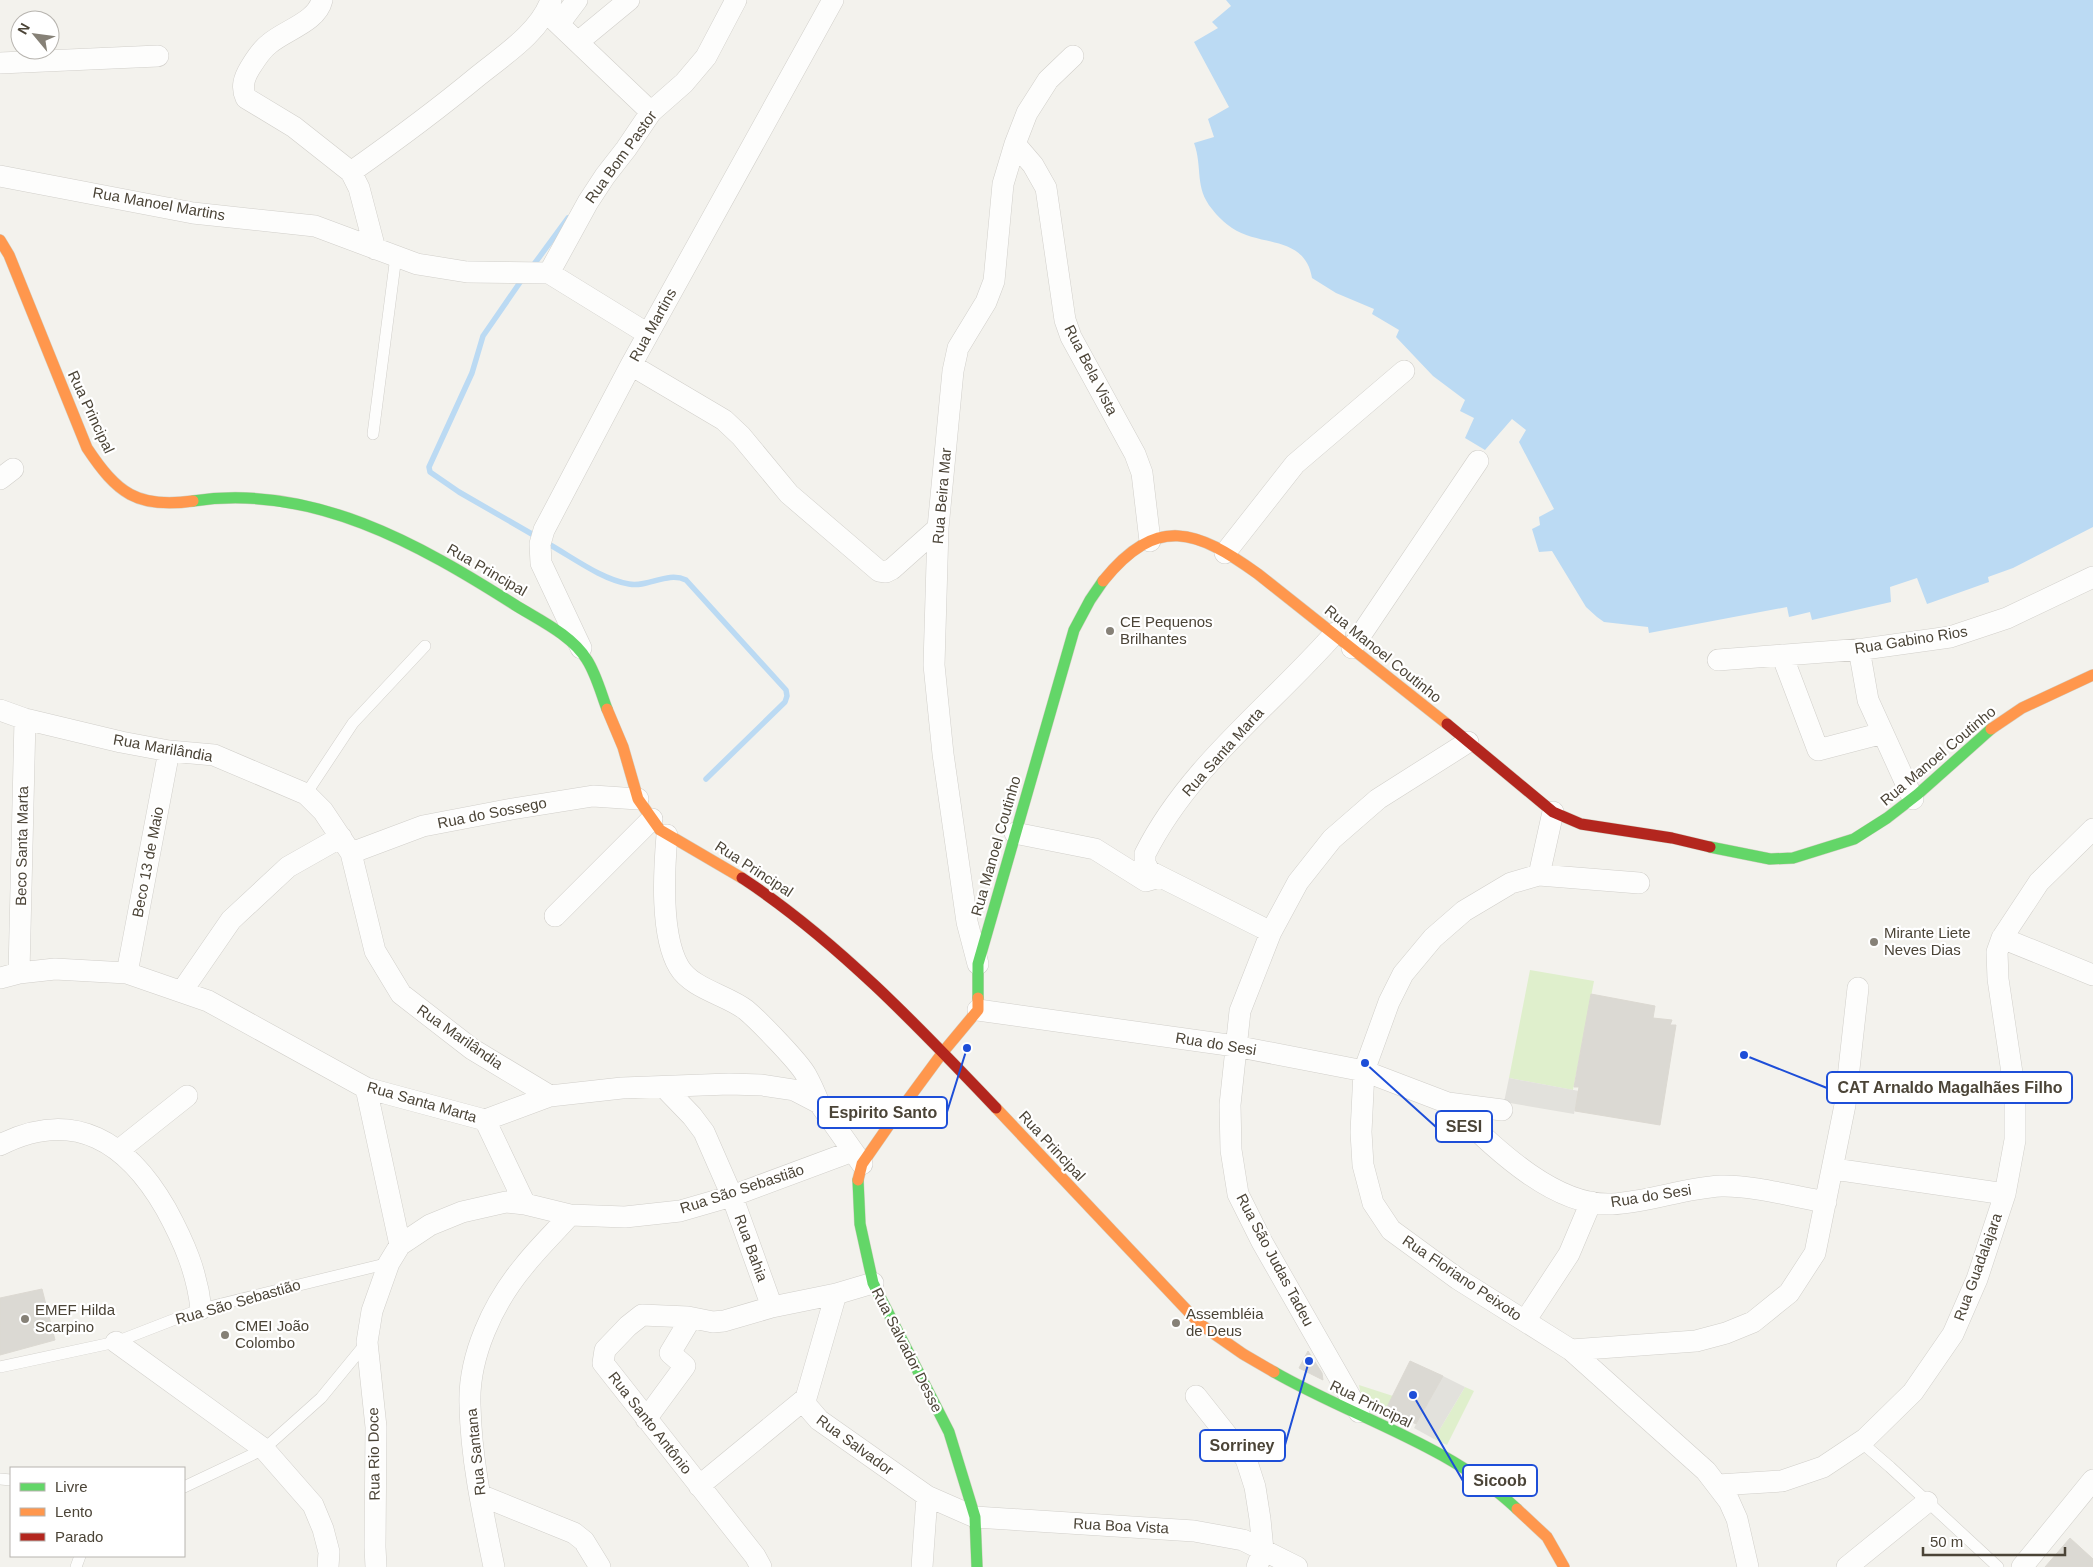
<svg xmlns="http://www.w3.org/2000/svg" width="2093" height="1567" font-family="Arial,sans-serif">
  <rect width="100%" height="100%" fill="#f3f2ed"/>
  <path fill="#dfefcc" d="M 1530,970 L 1594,981 L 1573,1090 L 1509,1078 Z
    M 1359,1385 L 1393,1396 L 1384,1412 L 1362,1400 Z
    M 1465,1387 L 1474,1391 L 1447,1445 L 1434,1439 Z"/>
  <path fill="#e2e1dc" d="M 1509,1078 L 1579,1091 L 1574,1114 L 1504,1102 Z
    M 1443,1376 L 1465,1387 L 1434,1439 L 1414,1428 Z"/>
  <path fill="#bbdaf3" d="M 1226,0 L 2093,0 L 2093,527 L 2013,568 L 1988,577 L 1989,582 L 1927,604 L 1917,578 L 1890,587 L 1891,602 L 1812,620 L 1810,612 L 1789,617 L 1787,607 L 1649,633 L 1648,627 L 1604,622 L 1597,617 L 1586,607 L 1552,551 L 1539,552 L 1532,529 L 1540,525 L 1539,517 L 1554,509 L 1519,442 L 1526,430 L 1512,419 L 1485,450 L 1465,438 L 1474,418 L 1460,411 L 1465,400 L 1433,376 L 1396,337 L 1399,330 L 1372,314 L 1374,309 L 1336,293 L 1312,278 C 1305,235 1260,247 1232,228 C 1225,223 1217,216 1212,209 C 1194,187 1203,168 1194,143 L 1214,137 L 1208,119 L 1229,107 L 1194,42 L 1218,28 L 1212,22 L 1231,6 Z"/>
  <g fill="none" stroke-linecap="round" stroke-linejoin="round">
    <path stroke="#bbdaf3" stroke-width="5.5" d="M 532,267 L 568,218
      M 523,278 L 483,336 L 472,373 L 429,467 L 430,472 L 459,492 L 537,537
      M 545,542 C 571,556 600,579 629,584 C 648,588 667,571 686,580 L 786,690 L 787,696 L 785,702 L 706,779"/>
  </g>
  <path fill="#dbd9d3" stroke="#dcd9d2" d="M 1591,994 L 1655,1006 L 1653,1018 L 1672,1020 L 1670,1025 L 1676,1025 L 1660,1125 L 1575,1111 L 1579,1087 L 1574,1087 Z
    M 42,1289 L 55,1340 L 0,1355 L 0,1298 Z
    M 1308,1351 L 1322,1373 L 1323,1380 L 1299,1368 Z
    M 1410,1361 L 1443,1376 L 1416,1424 L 1386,1409 Z
    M 2070,1538 L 2093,1559 L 2093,1567 L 2045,1567 Z"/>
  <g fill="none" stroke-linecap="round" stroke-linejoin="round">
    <defs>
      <path id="lane" d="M 373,434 L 396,256
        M 306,794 L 353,723 L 425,646
        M 0,1367 L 116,1342 L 201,1309 L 389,1263
        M 1861,1442 L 1890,1467 L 1998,1567
        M 0,1479 L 11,1480
        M 184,1487 L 264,1449 L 321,1398 L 367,1342
        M 76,1567 L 80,1556"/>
      <path id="street" d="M 322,0 C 317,22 285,30 269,44 C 261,50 255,60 250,68 C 244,78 241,87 246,98 L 294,127 L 351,172 L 359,188 L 375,249
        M 547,13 L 651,112
        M 559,24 L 577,0
        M 578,42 L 629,0
        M 0,63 L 158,56
        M 1015,144 L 1033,165 L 1046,188 L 1065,320 L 1071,337 L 1135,454 L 1142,473 L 1150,541
        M 351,172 C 395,141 437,110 478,76 C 504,55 540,32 551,0
        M 0,176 L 193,213 L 315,226 L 417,264 L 467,272 L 549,273 L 648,334
        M 549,273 L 588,202 L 605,176 L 626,149 L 651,112 L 684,83 L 706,57 L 736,0
        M 631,365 L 724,420 L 741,436 L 789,494 L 879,571 L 886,572 L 892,569 L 938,528
        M 0,479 L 13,469
        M 1225,553 L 1295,464 L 1404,371
        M 581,648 L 541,563 L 540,544 L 544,530 L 631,365 L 833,0
        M 1352,648 L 1478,461
        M 1859,649 L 1868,700 L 1913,799
        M 1782,655 L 1818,750 L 1883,733
        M 1718,660 L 1864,649 L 1950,637 L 2007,618 L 2093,577
        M 0,710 L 25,719 L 121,742 L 169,751 L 214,755 L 306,794 L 323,811 L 351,853 L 375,951 L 401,994 L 472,1049 L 550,1096
        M 1015,833 L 1095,849 L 1146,881 L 1160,877
        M 667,835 C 664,871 660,935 679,967 C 692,989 727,995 746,1010 C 758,1020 799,1062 806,1075 C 811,1084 815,1093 819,1103
        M 351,853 L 423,826 L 512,809 L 593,796 L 638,799
        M 1539,875 L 1553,812
        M 1639,883 L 1539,875 L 1511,883 L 1464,911 L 1433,938 L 1403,974 L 1389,1002 L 1364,1071 L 1361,1132 L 1363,1165 L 1373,1203 L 1391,1230 L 1458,1279 L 1571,1350 L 1706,1471 L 1729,1501 L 1737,1519 L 1748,1567
        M 555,916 L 652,819
        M 1271,932 L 1149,871 L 1145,863 L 1145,854 C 1189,766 1271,706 1335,633
        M 2002,938 L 2093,975
        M 978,964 L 967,922 L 943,754 L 934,665 L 938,528 L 953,371 L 958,348 L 986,302 L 994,281 L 1003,184 L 1015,144 L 1027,113 L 1048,80 L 1073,56
        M 19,973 L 25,719
        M 127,973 L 169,751
        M 0,978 L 19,973 L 55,969 L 127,973 L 208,1001 L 366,1088 L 485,1120 L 550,1096 L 622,1088 L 729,1084 L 762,1085 L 794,1090 L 819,1103 L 862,1164
        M 182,991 L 231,920 L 288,867 L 341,837
        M 978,1010 L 1235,1046 L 1364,1071 L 1448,1103 L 1502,1110
        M 664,1087 L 692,1116 L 704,1132 L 732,1196 L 772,1307 L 724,1321 L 713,1322 L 688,1317 L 642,1315 L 628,1326 L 605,1350 L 603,1363 L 755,1556 L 761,1567
        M 366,1088 L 400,1245
        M 1448,1103 C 1489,1142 1551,1207 1612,1204 C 1649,1202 1684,1188 1721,1186 C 1752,1185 1795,1197 1826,1202
        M 485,1120 L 525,1204
        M 0,1145 C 75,1107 128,1143 166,1209 C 184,1242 197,1272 201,1309
        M 119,1150 L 187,1096
        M 1834,1169 L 2005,1194
        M 836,1294 L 806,1398 L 806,1405 L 819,1420 L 927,1496 L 975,1517 L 1194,1531 L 1243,1540 L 1297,1567
        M 772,1307 L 836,1294 L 873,1283
        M 1525,1321 L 1569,1254 L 1591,1202
        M 116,1342 L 264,1449 L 313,1505 L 323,1529 L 329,1552 L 328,1567
        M 1571,1350 L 1696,1341 L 1726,1333 L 1753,1322 L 1789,1293 L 1815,1253 L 1845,1105 L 1858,988
        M 1196,1396 L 1246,1459 L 1255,1487 L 1260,1519 L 1263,1550 L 1257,1567
        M 1359,1412 L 1262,1242 L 1238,1194 L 1231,1150 L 1230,1105 L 1240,1011 L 1271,932 L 1298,882 L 1332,839 L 1378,799 L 1468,742
        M 646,1419 L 685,1366 L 670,1353 L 691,1318
        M 1718,1485 L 1782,1481 L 1823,1467 L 1865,1439 L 1913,1392 L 1953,1334 L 1977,1279 L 2005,1194 L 2015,1140 L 2015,1093 L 1998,979 L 1997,952 L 2002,938 L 2039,882 L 2093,829
        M 699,1486 L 806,1398
        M 480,1495 L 574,1533 L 584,1541 L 600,1567
        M 376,1567 L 375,1547 L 376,1427 L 367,1342 L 372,1311 L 389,1263 L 400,1245 L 430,1225 L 462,1212 L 506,1202 L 525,1204 L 570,1215 L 625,1217 L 680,1211 L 732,1196 L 853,1151
        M 494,1567 C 483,1514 471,1459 470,1405 C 468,1357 493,1303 524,1266 C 538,1248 555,1232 570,1215
        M 922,1567 L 927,1496
        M 1847,1567 L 1927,1502
        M 2022,1567 L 2093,1480"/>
      <path id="fast" d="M 193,501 C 312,483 419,544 515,605 C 539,620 572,635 587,660 C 596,674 601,693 607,709
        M 1710,847 L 1770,859 L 1793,858 L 1854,839 L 1887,818 L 1918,794 L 1991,729
        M 978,998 L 978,964 L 1074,630 L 1090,600 L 1103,581
        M 858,1180 L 860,1224 L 873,1283 L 949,1432 L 975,1517 L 977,1567
        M 1274,1372 C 1354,1418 1448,1444 1517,1509"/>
      <path id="slow" d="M 0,240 L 9,255 L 87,448 C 117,493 137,509 193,501
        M 1103,581 C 1157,514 1197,530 1258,574 L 1447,724
        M 607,709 L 623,747 L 638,799 L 660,830 L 742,878
        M 1991,729 L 2022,708 L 2093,675
        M 996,1108 L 1200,1324 L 1243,1354 L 1274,1372
        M 858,1180 L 862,1164 L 887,1128 L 943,1052 L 978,1010 L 978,998
        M 1517,1509 L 1547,1537 L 1564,1567"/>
      <path id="jam" d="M 1447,724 L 1553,812 L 1581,824 L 1672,838 L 1710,847
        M 742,878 C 835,939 919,1027 996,1108"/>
    </defs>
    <use href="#lane" stroke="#d1cfca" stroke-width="12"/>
    <use href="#street" stroke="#d1cfca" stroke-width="22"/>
    <use href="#fast" stroke="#d3cfc3" stroke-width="12"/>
    <use href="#slow" stroke="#d3cfc3" stroke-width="12"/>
    <use href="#jam" stroke="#d3cfc3" stroke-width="12"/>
    <use href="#lane" stroke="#fdfdfc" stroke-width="11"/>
    <use href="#street" stroke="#fdfdfc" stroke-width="21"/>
    <use href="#fast" stroke="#63d668" stroke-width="11"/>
    <use href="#slow" stroke="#ff974d" stroke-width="11"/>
    <use href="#jam" stroke="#b3261e" stroke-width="11"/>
  </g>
  <g fill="#868177" stroke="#fff" stroke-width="2">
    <circle cx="1110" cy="631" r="5"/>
    <circle cx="1874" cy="942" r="5"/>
    <circle cx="25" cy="1319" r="5"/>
    <circle cx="1176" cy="1323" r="5"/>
    <circle cx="225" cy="1335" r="5"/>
  </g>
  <g text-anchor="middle" stroke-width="4.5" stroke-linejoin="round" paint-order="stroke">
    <g font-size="15" fill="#4b4437" stroke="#fff">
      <text transform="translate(621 157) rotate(-54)" y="5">Rua Bom Pastor</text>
      <text transform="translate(159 204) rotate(10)" y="5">Rua Manoel Martins</text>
      <text transform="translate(653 325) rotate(-61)" y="5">Rua Martins</text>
      <text transform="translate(1091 370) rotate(63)" y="5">Rua Bela Vista</text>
      <text transform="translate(91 412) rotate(65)" y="5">Rua Principal</text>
      <text transform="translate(942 496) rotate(-85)" y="5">Rua Beira Mar</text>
      <text transform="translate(487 570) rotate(30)" y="5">Rua Principal</text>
      <text transform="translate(1911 640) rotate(-9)" y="5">Rua Gabino Rios</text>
      <text transform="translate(1383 654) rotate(39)" y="5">Rua Manoel Coutinho</text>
      <text transform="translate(163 748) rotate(10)" y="5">Rua Marilândia</text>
      <text transform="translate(1223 752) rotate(-48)" y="5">Rua Santa Marta</text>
      <text transform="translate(1938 756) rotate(-40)" y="5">Rua Manoel Coutinho</text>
      <text transform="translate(492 813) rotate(-11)" y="5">Rua do Sossego</text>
      <text transform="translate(22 846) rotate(-89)" y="5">Beco Santa Marta</text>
      <text transform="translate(996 846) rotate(-74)" y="5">Rua Manoel Coutinho</text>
      <text transform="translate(148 862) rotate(-79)" y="5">Beco 13 de Maio</text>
      <text transform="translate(754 869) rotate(33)" y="5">Rua Principal</text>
      <text transform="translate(460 1037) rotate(35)" y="5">Rua Marilândia</text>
      <text transform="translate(1216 1044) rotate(9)" y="5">Rua do Sesi</text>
      <text transform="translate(422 1102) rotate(16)" y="5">Rua Santa Marta</text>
      <text transform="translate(1052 1146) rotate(47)" y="5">Rua Principal</text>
      <text transform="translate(742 1189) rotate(-18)" y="5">Rua São Sebastião</text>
      <text transform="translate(1651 1196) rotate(-9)" y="5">Rua do Sesi</text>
      <text transform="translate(751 1248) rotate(70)" y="5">Rua Bahia</text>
      <text transform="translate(1275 1260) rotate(62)" y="5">Rua São Judas Tadeu</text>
      <text transform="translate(1978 1267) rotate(-70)" y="5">Rua Guadalajara</text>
      <text transform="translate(1462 1278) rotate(34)" y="5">Rua Floriano Peixoto</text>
      <text transform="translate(238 1302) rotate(-16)" y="5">Rua São Sebastião</text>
      <text transform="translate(907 1350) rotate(63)" y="5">Rua Salvador Desse</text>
      <text transform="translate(1371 1404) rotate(26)" y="5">Rua Principal</text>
      <text transform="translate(650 1423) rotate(52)" y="5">Rua Santo Antônio</text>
      <text transform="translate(855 1445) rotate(36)" y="5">Rua Salvador</text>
      <text transform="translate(476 1452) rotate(-96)" y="5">Rua Santana</text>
      <text transform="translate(374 1454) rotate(-91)" y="5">Rua Rio Doce</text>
      <text transform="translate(1121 1526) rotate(3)" y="5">Rua Boa Vista</text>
    </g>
    <g font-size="15" fill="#4b4437" stroke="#fff" text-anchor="start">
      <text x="1120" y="627">CE Pequenos<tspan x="1120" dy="17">Brilhantes</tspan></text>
      <text x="1884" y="938">Mirante Liete<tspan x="1884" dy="17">Neves Dias</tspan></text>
      <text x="35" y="1315">EMEF Hilda<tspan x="35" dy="17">Scarpino</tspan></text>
      <text x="1186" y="1319">Assembléia<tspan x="1186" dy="17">de Deus</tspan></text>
      <text x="235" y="1331">CMEI João<tspan x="235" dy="17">Colombo</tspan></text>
    </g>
  </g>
  <path fill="none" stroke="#1d4ed8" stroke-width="2" d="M1744 1055L1827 1088M967 1048L947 1112M1365 1063L1436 1127M1309 1361L1285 1445M1413 1395L1463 1481"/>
  <g fill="#1d4ed8" stroke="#fff" stroke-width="2">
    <circle cx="1744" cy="1055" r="5"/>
    <circle cx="967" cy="1048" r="5"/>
    <circle cx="1365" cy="1063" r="5"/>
    <circle cx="1309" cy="1361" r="5"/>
    <circle cx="1413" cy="1395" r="5"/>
  </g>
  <g fill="#fff" stroke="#1d4ed8" stroke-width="2">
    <rect x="1827" y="1072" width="245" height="31" rx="5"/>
    <rect x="818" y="1097" width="129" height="31" rx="5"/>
    <rect x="1436" y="1111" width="56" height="31" rx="5"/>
    <rect x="1200" y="1430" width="85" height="31" rx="5"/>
    <rect x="1463" y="1465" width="74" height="31" rx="5"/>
  </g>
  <g font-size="16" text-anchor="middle" font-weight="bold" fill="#4b4437">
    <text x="1950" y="1093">CAT Arnaldo Magalhães Filho</text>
    <text x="883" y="1118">Espirito Santo</text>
    <text x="1464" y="1132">SESI</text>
    <text x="1242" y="1451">Sorriney</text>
    <text x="1500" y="1486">Sicoob</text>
  </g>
  <rect x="10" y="1467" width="175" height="90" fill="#ffffff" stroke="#b7b4af"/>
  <rect x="20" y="1483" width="25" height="8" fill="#63d668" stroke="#b7b4af"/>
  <text x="55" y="1492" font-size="15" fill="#4b4437">Livre</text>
  <rect x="20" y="1508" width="25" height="8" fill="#ff974d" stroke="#b7b4af"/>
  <text x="55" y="1517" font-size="15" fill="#4b4437">Lento</text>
  <rect x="20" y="1533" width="25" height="8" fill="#b3261e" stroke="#b7b4af"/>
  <text x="55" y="1542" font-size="15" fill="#4b4437">Parado</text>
  <g transform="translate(35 35) rotate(299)"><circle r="24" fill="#ffffff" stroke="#b7b4af"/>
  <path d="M0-4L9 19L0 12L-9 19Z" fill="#868177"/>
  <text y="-8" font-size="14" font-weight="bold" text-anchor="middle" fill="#4b4437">N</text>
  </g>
  <path d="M1923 1547v8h142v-8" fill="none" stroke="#4b4437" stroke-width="2.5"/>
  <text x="1930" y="1547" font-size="15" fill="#4b4437" stroke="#ffffff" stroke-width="4" paint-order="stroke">50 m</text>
</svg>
